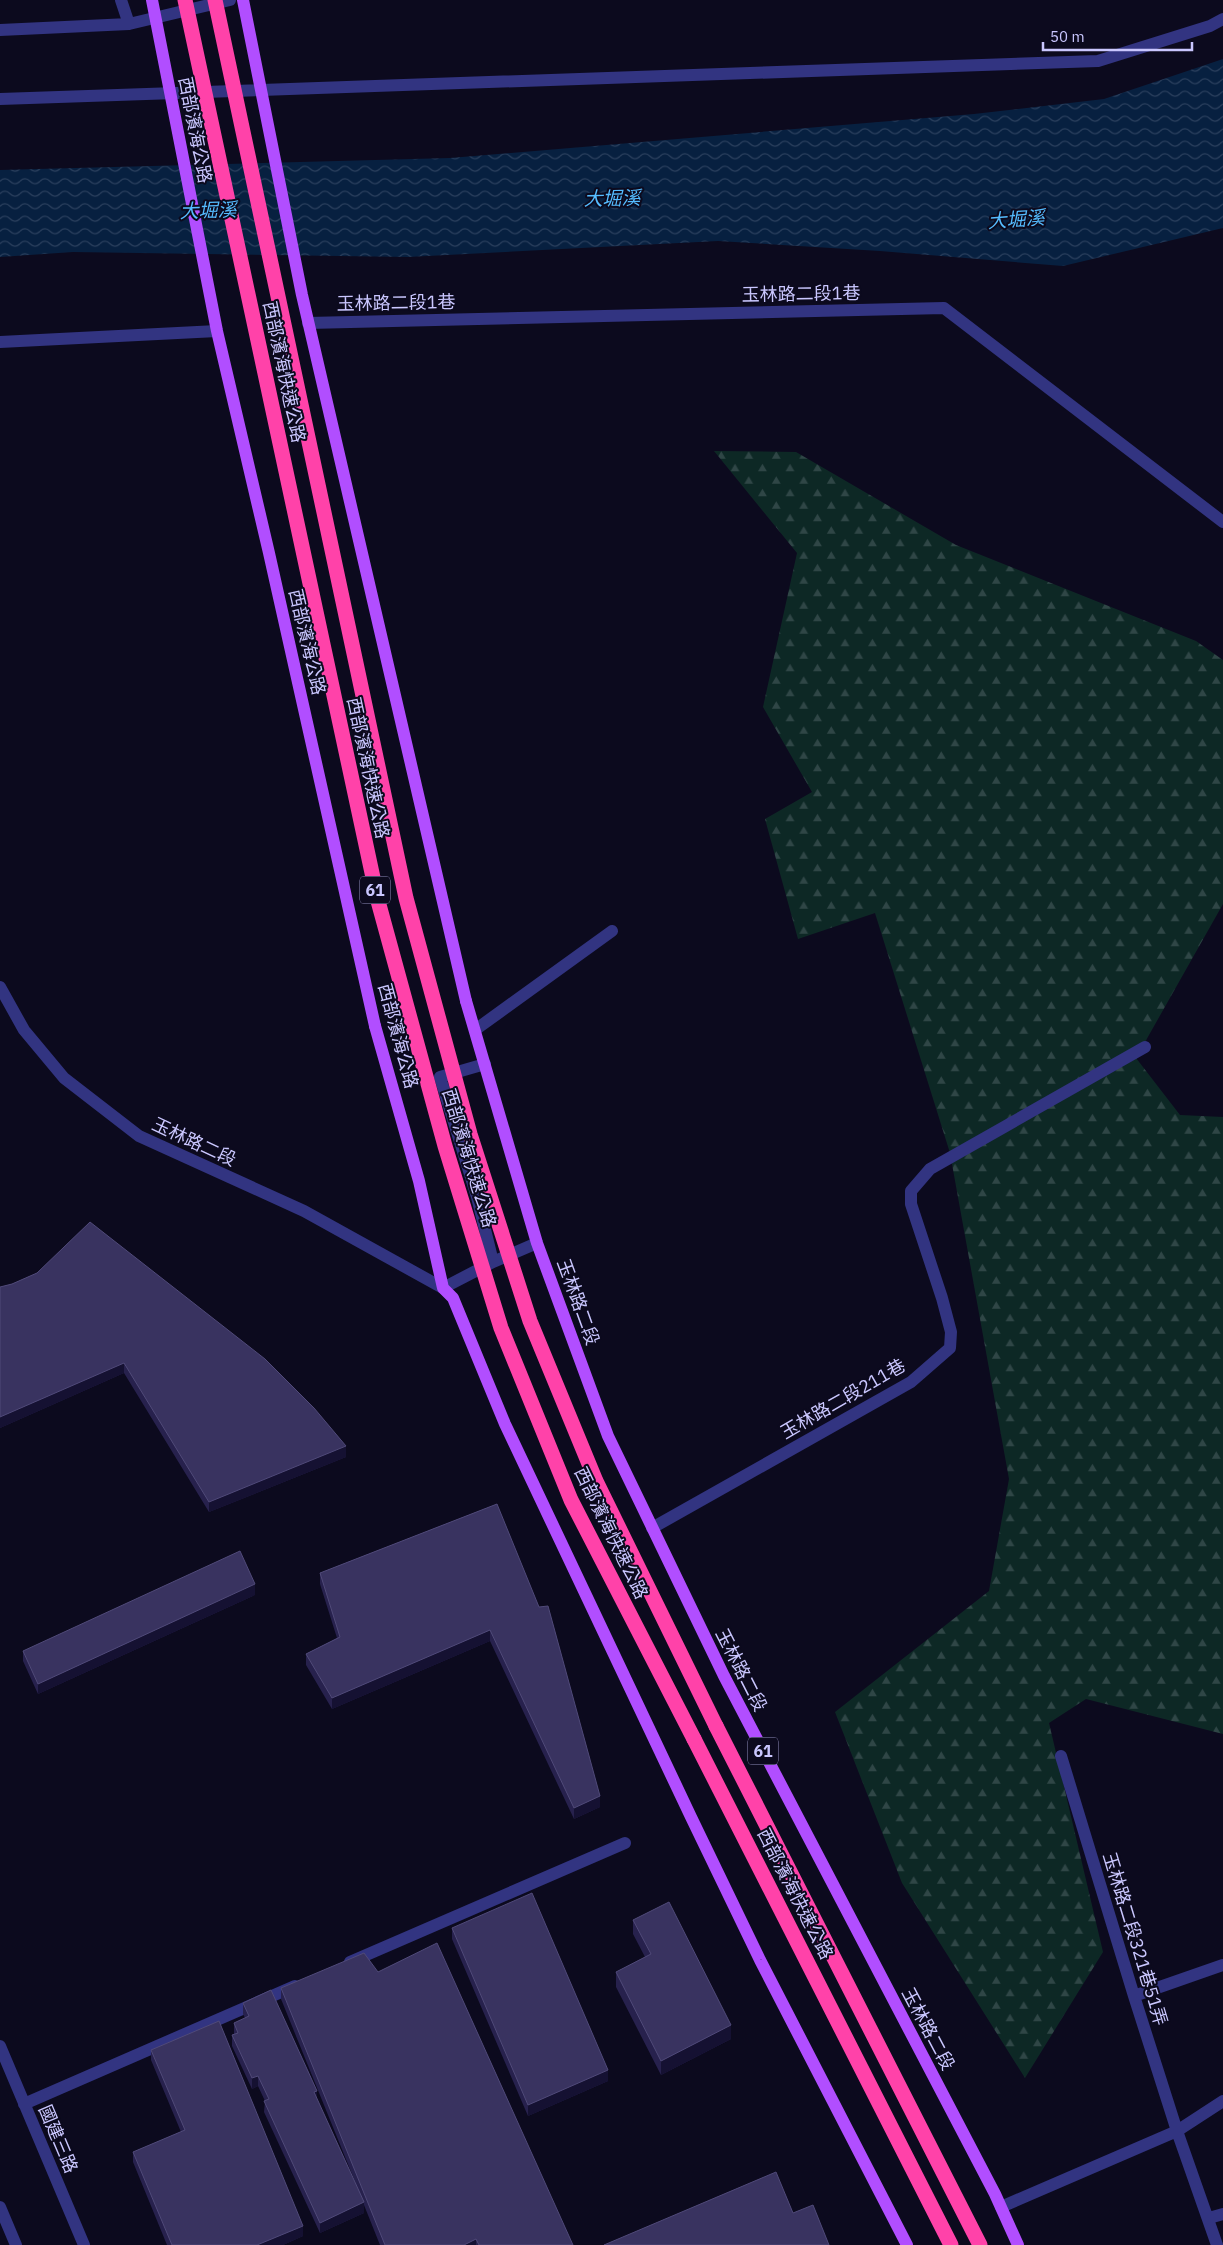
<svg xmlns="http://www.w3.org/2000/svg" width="1223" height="2245" font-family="'IBM Plex Sans','Noto Sans TC',sans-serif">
  <defs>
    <pattern id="forest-firs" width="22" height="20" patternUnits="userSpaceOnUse" patternTransform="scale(1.25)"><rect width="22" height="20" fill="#0d2825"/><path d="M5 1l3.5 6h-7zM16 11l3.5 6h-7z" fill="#2f4646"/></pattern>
    <pattern id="water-waves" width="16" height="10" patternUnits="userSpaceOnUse" patternTransform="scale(1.25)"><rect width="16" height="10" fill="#072040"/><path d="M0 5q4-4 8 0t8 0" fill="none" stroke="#2a3f5d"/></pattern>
  </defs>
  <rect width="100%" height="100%" fill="#0c0a1e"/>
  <path fill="url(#forest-firs)" d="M 714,451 L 796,452 L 956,545 L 1196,641 L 1223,660 L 1223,904 L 1136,1058 L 1180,1115 L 1223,1117 L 1223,1734 L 1086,1699 L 1049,1723 L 1103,1952 L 1025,2078 L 902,1883 L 835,1712 L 989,1591 L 1009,1479 L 950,1153 L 875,913 L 798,939 L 765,819 L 812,792 L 763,707 L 797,553 Z"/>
  <path fill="url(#water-waves)" d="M 1223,59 L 1223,228 L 1063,266 L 880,251 L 718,241 L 408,257 L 73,252 L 0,257 L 0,170 L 450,158 L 974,114 L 1104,99 Z"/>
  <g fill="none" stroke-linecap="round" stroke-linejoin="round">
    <path stroke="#323481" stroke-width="12" d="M 121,0 L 129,24
      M 0,30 L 129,24 L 230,0
      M 0,99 L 1098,61 L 1210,26 L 1223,19
      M 308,323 L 944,308 L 1223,522
      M 0,342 L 217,331
      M 0,987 L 24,1030 L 64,1078 L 139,1136 L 304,1211 L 443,1288 L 493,1262 L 537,1243
      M 475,1030 L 612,931
      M 485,1064 L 440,1077 L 477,1197 L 493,1262
      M 652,1528 L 911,1382 L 950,1348 L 951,1332 L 942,1298 L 911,1204 L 911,1191 L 930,1169 L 1145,1047
      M 1061,1756 L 1134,1996 L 1177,2131 L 1217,2245
      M 350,1962 L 625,1843
      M 1134,1996 L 1223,1965
      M 0,2046 L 84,2245
      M 24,2104 L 295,1986
      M 0,2207 L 16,2245
      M 1001,2207 L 1177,2131 L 1223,2101
      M 1209,2218 L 1223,2214"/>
    <path stroke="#b14eff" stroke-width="12" d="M 466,1001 L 537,1243 L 608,1436 L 724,1676 L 995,2194 L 1018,2245
      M 375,1026 L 419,1181 L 443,1288 L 453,1298 L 505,1424 L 691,1817 L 760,1960 L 907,2245"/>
    <path stroke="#ff42a9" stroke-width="15" d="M 716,1726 L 980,2245
      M 694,1739 L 951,2245"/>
    <path stroke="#b14eff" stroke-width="12" d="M 152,0 L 217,331 L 269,553 L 375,1026
      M 243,0 L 302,295 L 466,1001"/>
    <path stroke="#ff42a9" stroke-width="15" d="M 185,0 L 378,901 L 445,1146 L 501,1328 L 571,1500 L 694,1739
      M 215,0 L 406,898 L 470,1134 L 530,1321 L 596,1481 L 716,1726"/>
  </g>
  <path fill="#27214d" d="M 37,1273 L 346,1457 L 209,1512 L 124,1373 L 0,1428 L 0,1287 L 12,1284 Z
    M 497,1504 L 600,1807 L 574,1819 L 490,1641 L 332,1709 L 306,1665 L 306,1654 L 337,1638 L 320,1584 L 320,1573 Z
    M 255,1595 L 38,1694 L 23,1661 L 23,1651 Z
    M 633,1920 L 731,2039 L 661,2075 L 616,1987 L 616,1972 L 645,1957 L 633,1934 Z
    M 452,1928 L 608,2081 L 528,2116 L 452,1939 Z
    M 281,1988 L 573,2245 L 380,2245 L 364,2205 L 364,2213 L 320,2233 L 264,2112 L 265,2101 L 258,2086 L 252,2089 L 232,2046 L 232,2035 L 234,2035 L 234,2023 L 245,2018 L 243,2014 L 243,2003 L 317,2101 L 356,2184 L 281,1999 Z
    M 151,2050 L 303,2236 L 283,2245 L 167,2245 L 133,2162 L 133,2152 L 181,2132 L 151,2060 Z"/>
  <path fill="#151132" d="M 124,1363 L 124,1373 L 0,1428 L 0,1417 Z
    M 346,1446 L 346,1457 L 209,1512 L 209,1502 Z
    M 255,1584 L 255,1595 L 38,1694 L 38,1684 Z
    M 490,1630 L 490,1641 L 332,1709 L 332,1698 Z
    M 600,1796 L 600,1807 L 574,1819 L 574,1808 Z
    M 731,2025 L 731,2039 L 661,2075 L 661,2061 Z
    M 608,2070 L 608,2081 L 528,2116 L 528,2105 Z
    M 258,2076 L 258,2086 L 252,2089 L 252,2078 Z
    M 317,2091 L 317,2101 L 314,2092 Z
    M 364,2202 L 364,2213 L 320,2233 L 320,2223 Z
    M 303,2226 L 303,2236 L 283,2245 L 257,2245 Z
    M 476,2239 L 476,2245 L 464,2245 Z"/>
  <path fill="#393360" stroke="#504a79" d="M 90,1222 L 265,1359 L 314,1408 L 346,1446 L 209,1502 L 124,1363 L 0,1417 L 0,1287 L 12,1284 L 37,1273 Z
    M 497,1504 L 539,1607 L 548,1606 L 600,1796 L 574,1808 L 490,1630 L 332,1698 L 306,1654 L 340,1637 L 320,1573 Z
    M 240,1551 L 255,1584 L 38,1684 L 23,1651 Z
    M 532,1893 L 608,2070 L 528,2105 L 452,1928 Z
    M 669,1902 L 731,2025 L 661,2061 L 616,1972 L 651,1954 L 633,1920 Z
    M 437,1943 L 573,2245 L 479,2245 L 476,2239 L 464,2245 L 385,2245 L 281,1988 L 364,1953 L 378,1972 Z
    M 271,1990 L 317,2091 L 314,2092 L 364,2202 L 320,2223 L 264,2101 L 269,2099 L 258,2076 L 252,2078 L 232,2035 L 238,2033 L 234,2023 L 249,2016 L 243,2003 Z
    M 219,2021 L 303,2226 L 257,2245 L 172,2245 L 133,2152 L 185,2130 L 151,2050 Z
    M 776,2172 L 793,2213 L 813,2205 L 829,2245 L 604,2245 Z"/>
  <g text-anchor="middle" stroke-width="4" stroke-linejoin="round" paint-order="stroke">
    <g fill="#0c0a1e" stroke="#918ebc" stroke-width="1">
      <rect x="360" y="876.5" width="30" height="27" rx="4"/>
      <rect x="748" y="1737.5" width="30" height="27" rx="4"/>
    </g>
    <g font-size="16" font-weight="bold" fill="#cac7ff">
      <text x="375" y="896">61</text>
      <text x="763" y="1757">61</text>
    </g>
    <g font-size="18" fill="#cac7ff" stroke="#0c0a1e">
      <text transform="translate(195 130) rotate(79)" y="6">西部濱海公路</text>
      <text transform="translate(801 294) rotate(-1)" y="6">玉林路二段1巷</text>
      <text transform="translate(396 303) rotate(-1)" y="6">玉林路二段1巷</text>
      <text transform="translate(284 372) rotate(78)" y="6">西部濱海快速公路</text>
      <text transform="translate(307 642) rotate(77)" y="6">西部濱海公路</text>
      <text transform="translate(368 768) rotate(78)" y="6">西部濱海快速公路</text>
      <text transform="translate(398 1036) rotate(75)" y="6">西部濱海公路</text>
      <text transform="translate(194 1142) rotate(25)" y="6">玉林路二段</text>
      <text transform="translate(469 1158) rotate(73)" y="6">西部濱海快速公路</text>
      <text transform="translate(578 1302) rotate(70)" y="6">玉林路二段</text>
      <text transform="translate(843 1399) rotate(-30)" y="6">玉林路二段211巷</text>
      <text transform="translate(611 1533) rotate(64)" y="6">西部濱海快速公路</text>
      <text transform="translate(741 1670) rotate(63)" y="6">玉林路二段</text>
      <text transform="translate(795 1894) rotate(63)" y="6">西部濱海快速公路</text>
      <text transform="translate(1135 1939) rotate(73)" y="6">玉林路二段321巷51弄</text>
      <text transform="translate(928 2029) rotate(62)" y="6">玉林路二段</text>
      <text transform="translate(58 2139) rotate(67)" y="6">國建三路</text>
    </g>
    <g font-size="19" font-style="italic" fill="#55bcff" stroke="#0c0a1e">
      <text transform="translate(612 198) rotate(-1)" y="7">大堀溪</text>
      <text transform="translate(208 210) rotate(-2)" y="7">大堀溪</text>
      <text transform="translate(1016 219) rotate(-4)" y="7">大堀溪</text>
    </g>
  </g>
  <path d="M1043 42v8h149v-8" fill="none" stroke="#cac7ff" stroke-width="2.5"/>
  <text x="1050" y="42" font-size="15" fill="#cac7ff" stroke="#0c0a1e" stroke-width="4" paint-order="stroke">50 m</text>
</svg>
